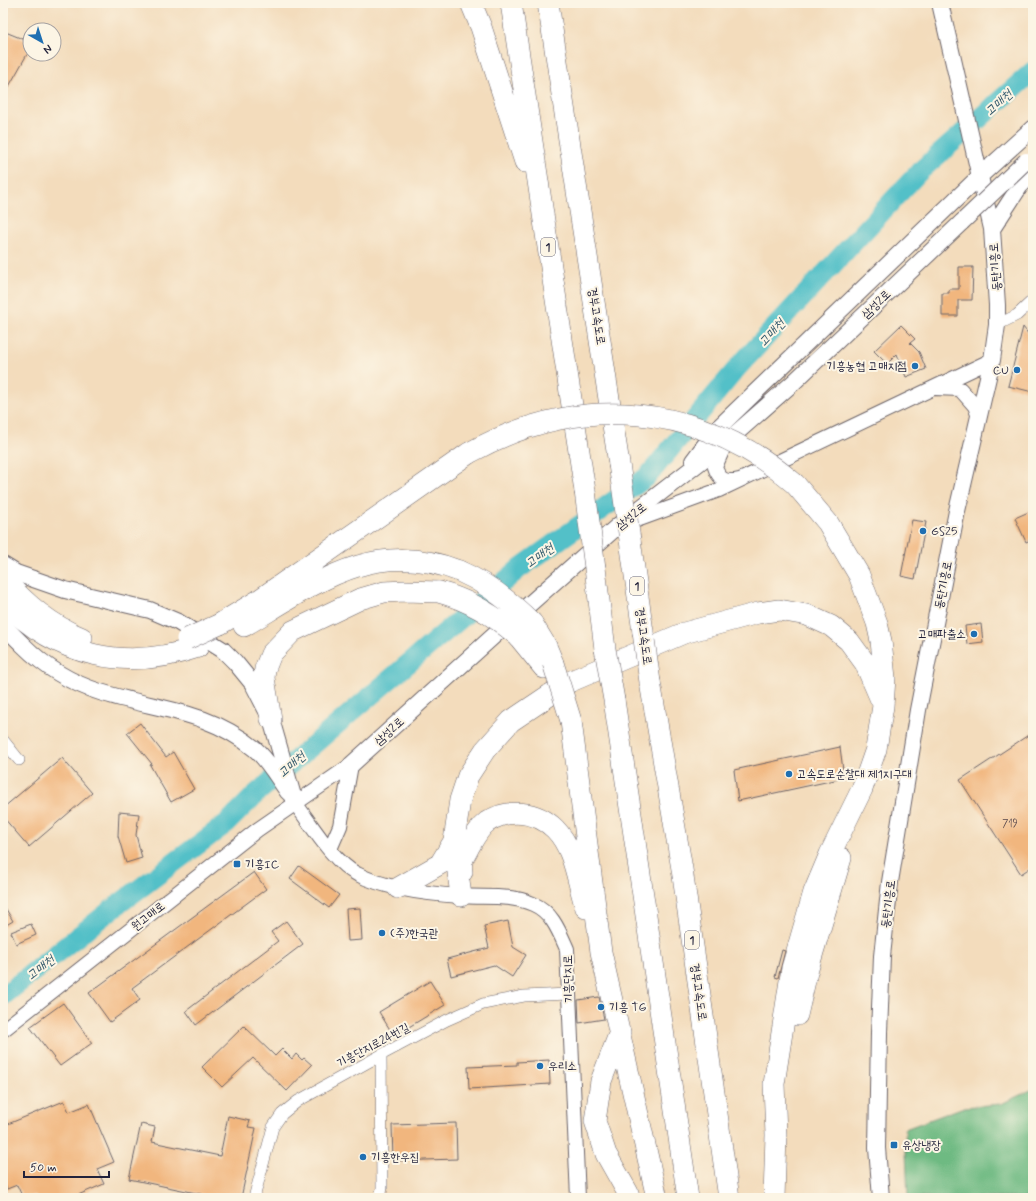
<svg xmlns="http://www.w3.org/2000/svg" width="1036" height="1201" font-family="Mynerve,'Poor Story',sans-serif">
  <rect width="100%" height="100%" fill="#fcf5e5"/>
  <filter id="ink" filterUnits="userSpaceOnUse"><feTurbulence type="fractalNoise" baseFrequency=".025" numOctaves="2"/><feDisplacementMap in="SourceGraphic" scale="8" xChannelSelector="R" yChannelSelector="G"/><feConvolveMatrix kernelMatrix="1 2 1 2 8 2 1 2 1" color-interpolation-filters="sRGB"/></filter>
  <filter id="wash" filterUnits="userSpaceOnUse"><feTurbulence type="fractalNoise" baseFrequency=".012" numOctaves="4" result="noise"/><feDisplacementMap in="SourceGraphic" scale="16" xChannelSelector="R" yChannelSelector="G"/><feGaussianBlur stdDeviation="0.9" result="paint"/><feColorMatrix in="noise" values="0 0 0 0 0 0 0 0 0 0 0 0 0 0 0 0 0 1.4 0 .05"/><feComposite in="paint" operator="in"/></filter>
  <g filter="url(#wash)">
    <rect width="100%" height="100%" fill="#f3dcbc"/>
    <path fill="#6eba82" stroke="#486e5e" d="M 1033,1089 L 1033,1198 L 908,1198 L 905,1129 L 964,1107 L 1001,1104 Z"/>
    <g fill="none" stroke-linecap="round" stroke-linejoin="round">
      <path stroke="#52c0c8" stroke-width="20" d="M 3,996 L 107,913 L 227,823 L 257,793 L 520,568 L 647,477 L 738,367 L 919,172 L 1033,71"/>
    </g>
    <g id="blocks">
      <path fill="#f1b67e" d="M 3,31 L 30,42 L 30,49 L 3,97 Z
        M 959,267 L 973,267 L 972,300 L 958,300 L 958,316 L 942,316 L 942,293 L 949,293 L 949,289 L 959,289 Z
        M 901,325 L 915,339 L 910,343 L 919,352 L 926,369 L 906,377 L 897,354 L 887,364 L 874,351 Z
        M 1023,327 L 1033,340 L 1033,392 L 1008,386 Z
        M 1033,510 L 1033,539 L 1026,542 L 1015,518 Z
        M 912,520 L 926,522 L 915,579 L 901,576 Z
        M 981,624 L 983,642 L 967,644 L 965,626 Z
        M 140,723 L 166,757 L 173,752 L 194,789 L 171,802 L 150,765 L 152,764 L 127,733 Z
        M 1033,732 L 1033,866 L 1021,874 L 960,780 Z
        M 840,747 L 844,778 L 738,801 L 734,770 Z
        M 62,758 L 92,793 L 29,847 L 3,817 L 3,808 Z
        M 119,812 L 139,814 L 136,835 L 142,858 L 126,863 L 118,836 Z
        M 299,866 L 339,895 L 329,908 L 290,879 Z
        M 254,872 L 266,889 L 132,988 L 140,1000 L 110,1022 L 89,993 Z
        M 3,904 L 13,921 L 3,927 Z
        M 360,908 L 362,940 L 348,941 L 346,909 Z
        M 286,921 L 303,944 L 196,1025 L 186,1011 L 278,941 L 271,932 Z
        M 508,921 L 513,947 L 526,955 L 512,977 L 494,965 L 451,976 L 447,959 L 489,948 L 484,926 Z
        M 31,924 L 36,935 L 16,944 L 11,932 Z
        M 782,950 L 785,951 L 778,978 L 775,977 Z
        M 430,981 L 445,1005 L 394,1036 L 379,1012 Z
        M 599,997 L 604,1019 L 579,1023 L 578,1000 Z
        M 63,1003 L 92,1043 L 60,1066 L 30,1027 Z
        M 244,1026 L 275,1056 L 282,1049 L 292,1059 L 296,1054 L 302,1060 L 304,1058 L 312,1065 L 287,1091 L 253,1058 L 222,1087 L 202,1067 Z
        M 549,1060 L 550,1084 L 469,1089 L 468,1067 L 517,1065 L 517,1062 Z
        M 64,1101 L 69,1112 L 89,1104 L 114,1162 L 97,1169 L 104,1184 L 71,1198 L 37,1198 L 35,1195 L 23,1198 L 17,1185 L 7,1189 L 3,1180 L 3,1126 Z
        M 228,1116 L 250,1121 L 248,1127 L 256,1128 L 241,1198 L 220,1198 L 129,1179 L 141,1124 L 155,1127 L 152,1142 L 220,1156 Z
        M 456,1123 L 457,1159 L 393,1161 L 392,1125 Z"/>
    </g>
  </g>
  <g filter="url(#ink)">
    <use href="#blocks" fill-opacity="0" stroke="#6b6368" stroke-width="1"/>
    <g fill="none" stroke-linecap="round" stroke-linejoin="round">
      <defs>
        <path id="minor" d="M 997,325 L 1017,315 L 1033,300
          M 3,740 L 19,760
          M 254,1198 L 273,1127 L 282,1114 L 298,1101 L 381,1055 L 447,1020 L 483,1004 L 524,996 L 568,994
          M 380,1198 L 382,1188 L 381,1055"/>
        <path id="tertiary" d="M 935,388 L 960,389 L 975,406 L 979,417
          M 726,442 L 715,467 C 719,480 726,483 739,480
          M 620,524 L 637,520 L 719,490 L 992,360
          M 295,803 C 311,824 334,863 357,874 C 386,889 428,894 461,896 C 484,898 510,894 533,904 C 552,912 559,931 567,949 L 578,1198
          M 330,849 L 340,826 L 351,765
          M 3,1030 L 257,830 L 351,765"/>
        <path id="secondary" d="M 992,229 L 1020,186 L 1033,173
          M 693,461 L 717,429 L 980,176 L 1033,128
          M 3,565 L 16,573 L 65,590 L 150,610 L 178,622 L 223,650 L 235,662 L 253,684 L 271,719 L 295,803
          M 3,623 C 8,631 16,638 23,645 C 45,667 71,683 100,692 C 156,710 206,709 255,749 C 268,760 278,778 288,792
          M 351,765 L 498,632 L 620,524 L 726,442 L 794,382 L 962,222
          M 881,1198 L 877,1148 L 879,1033 L 882,956 L 890,882 L 918,710 L 957,511 L 992,360 L 997,325 L 997,305 L 992,229 L 940,3"/>
        <path id="motorway" d="M 471,3 L 481,27 L 525,162
          M 511,3 L 585,491
          M 548,3 L 619,464
          M 630,540 L 643,632
          M 595,568 L 605,649
          M 3,578 C 25,604 51,625 82,638
          M 3,601 C 58,657 125,672 198,647
          M 532,623 L 546,646 L 553,663
          M 220,624 L 256,602 L 469,453
          M 244,626 C 315,584 373,537 459,571
          M 518,636 L 544,668
          M 650,682 L 682,869 L 729,1198
          M 614,700 L 688,1198
          M 271,719 L 264,678 L 265,669 L 271,654 L 293,631 L 360,599 L 384,592 L 405,591 L 439,592
          M 571,721 L 601,952 L 657,1198
          M 462,872 C 460,859 464,858 469,847 C 474,838 479,828 487,822 C 508,808 537,811 555,829 C 575,849 577,882 586,908
          M 398,888 L 440,864 L 454,841
          M 461,896 L 454,841 L 460,800 L 468,776 L 485,750 L 511,721 L 569,682 L 684,633 L 758,613 L 779,610 L 807,615 L 831,626 L 849,641 L 865,663 L 881,700
          M 797,1015 L 807,972 L 841,858
          M 620,1032 L 601,1081 L 595,1121 L 606,1154 L 628,1193 L 629,1198
          M 774,1198 L 776,1135 L 774,1084 L 792,968 L 814,892 L 830,854 L 862,789 L 876,749 L 883,706 L 885,678 L 881,641 L 877,623 L 859,575 L 828,523 L 795,484"/>
      </defs>
      <use href="#minor" stroke="#6b6368" stroke-width="12"/>
      <use href="#tertiary" stroke="#6b6368" stroke-width="16"/>
      <use href="#secondary" stroke="#6b6368" stroke-width="18"/>
      <use href="#motorway" stroke="#6b6368" stroke-width="22"/>
      <use href="#minor" stroke="#fff" stroke-width="11"/>
      <use href="#tertiary" stroke="#fff" stroke-width="14"/>
      <use href="#secondary" stroke="#fff" stroke-width="16"/>
      <use href="#motorway" stroke="#fff" stroke-width="21"/>
      <defs>
        <path id="secondary-bridge" d="M 962,222 L 1026,161"/>
        <path id="motorway-bridge" d="M 469,453 C 579,392 700,402 795,484
          M 619,464 L 630,540
          M 585,491 L 595,568
          M 459,571 C 487,583 510,601 532,623
          M 439,592 C 469,600 494,615 518,636
          M 643,632 L 650,682
          M 187,639 L 220,624
          M 605,649 L 614,700
          M 553,663 L 571,721"/>
      </defs>
      <use href="#secondary-bridge" stroke="#6b6368" stroke-width="18" stroke-linecap="butt"/>
      <use href="#motorway-bridge" stroke="#6b6368" stroke-width="22" stroke-linecap="butt"/>
      <use href="#secondary-bridge" stroke="#fff" stroke-width="16"/>
      <use href="#motorway-bridge" stroke="#fff" stroke-width="21"/>
    </g>
  </g>
  <g fill="#1f6fb2" stroke="#fcf5e5" stroke-width="1.5">
    <circle cx="915" cy="366" r="4"/>
    <circle cx="1017" cy="370" r="4"/>
    <circle cx="923" cy="531" r="4"/>
    <circle cx="974" cy="634" r="4"/>
    <circle cx="789" cy="774" r="4"/>
    <rect x="233" y="860" width="8" height="8" rx="2"/>
    <circle cx="382" cy="933" r="4"/>
    <circle cx="601" cy="1007" r="4"/>
    <circle cx="540" cy="1066" r="4"/>
    <rect x="890" y="1141" width="8" height="8" rx="2"/>
    <circle cx="363" cy="1157" r="4"/>
  </g>
  <g text-anchor="middle" stroke-width="4" stroke-linejoin="round" paint-order="stroke">
    <g font-size="10" fill="#56474c">
      <text x="1010" y="827">719</text>
    </g>
    <g fill="#fcf5e5" stroke="#63616e" stroke-width="1">
      <rect x="541" y="238" width="14" height="18" rx="3"/>
      <rect x="630" y="577" width="14" height="18" rx="3"/>
      <rect x="685" y="931" width="14" height="18" rx="3"/>
    </g>
    <g font-size="11" font-weight="bold" fill="#22223b">
      <text x="548" y="251">1</text>
      <text x="637" y="590">1</text>
      <text x="692" y="944">1</text>
    </g>
    <g font-size="12" fill="#22223b" stroke="#fcf5e5">
      <text transform="translate(995 267) rotate(-94)" y="4">동탄기흥로</text>
      <text transform="translate(876 304) rotate(-44)" y="4">삼성2로</text>
      <text transform="translate(597 316) rotate(81)" y="4">경부고속도로</text>
      <text transform="translate(631 516) rotate(-38)" y="4">삼성2로</text>
      <text transform="translate(943 585) rotate(-79)" y="4">동탄기흥로</text>
      <text transform="translate(644 636) rotate(82)" y="4">경부고속도로</text>
      <text transform="translate(389 731) rotate(-42)" y="4">삼성2로</text>
      <text transform="translate(888 904) rotate(-83)" y="4">동탄기흥로</text>
      <text transform="translate(148 916) rotate(-38)" y="4">원고매로</text>
      <text transform="translate(568 979) rotate(-91)" y="4">기흥단지로</text>
      <text transform="translate(699 992) rotate(82)" y="4">경부고속도로</text>
      <text transform="translate(373 1045) rotate(-28)" y="4">기흥단지로24번길</text>
    </g>
    <g font-size="12" fill="#22223b" stroke="#fcf5e5" text-anchor="start">
      <text x="907" y="370" text-anchor="end">기흥농협 고매지점</text>
      <text x="1009" y="374" text-anchor="end">CU</text>
      <text x="931" y="535">GS25</text>
      <text x="966" y="638" text-anchor="end">고매파출소</text>
      <text x="797" y="778">고속도로순찰대 제1지구대</text>
      <text x="245" y="868">기흥IC</text>
      <text x="390" y="937">(주)한국관</text>
      <text x="609" y="1011">기흥 TG</text>
      <text x="548" y="1070">우리소</text>
      <text x="902" y="1149">유상냉장</text>
      <text x="371" y="1161">기흥한우집</text>
    </g>
    <g font-size="13" font-style="italic" fill="#33596c" stroke="#fcf5e5">
      <text transform="translate(998 102) rotate(-42)" y="5">고매천</text>
      <text transform="translate(771 332) rotate(-47)" y="5">고매천</text>
      <text transform="translate(539 555) rotate(-36)" y="5">고매천</text>
      <text transform="translate(291 764) rotate(-41)" y="5">고매천</text>
      <text transform="translate(40 967) rotate(-38)" y="5">고매천</text>
    </g>
  </g>
  <rect width="1036" height="1201" fill="none" stroke="#fcf5e5" stroke-width="16"/>
  <g transform="translate(42 42) rotate(141)"><circle r="19" fill="#fcf5e5" stroke="#a5a1a1"/>
  <path d="M0-3L7 15L0 10L-7 15Z" fill="#1f6fb2"/>
  <text y="-6" font-size="11" font-weight="bold" text-anchor="middle" fill="#22223b">N</text>
  </g>
  <path d="M24 1171v6h85v-6" fill="none" stroke="#22223b" stroke-width="2"/>
  <text x="30" y="1171" font-size="12" fill="#22223b" stroke="#fcf5e5" stroke-width="3" paint-order="stroke">50 m</text>
</svg>
